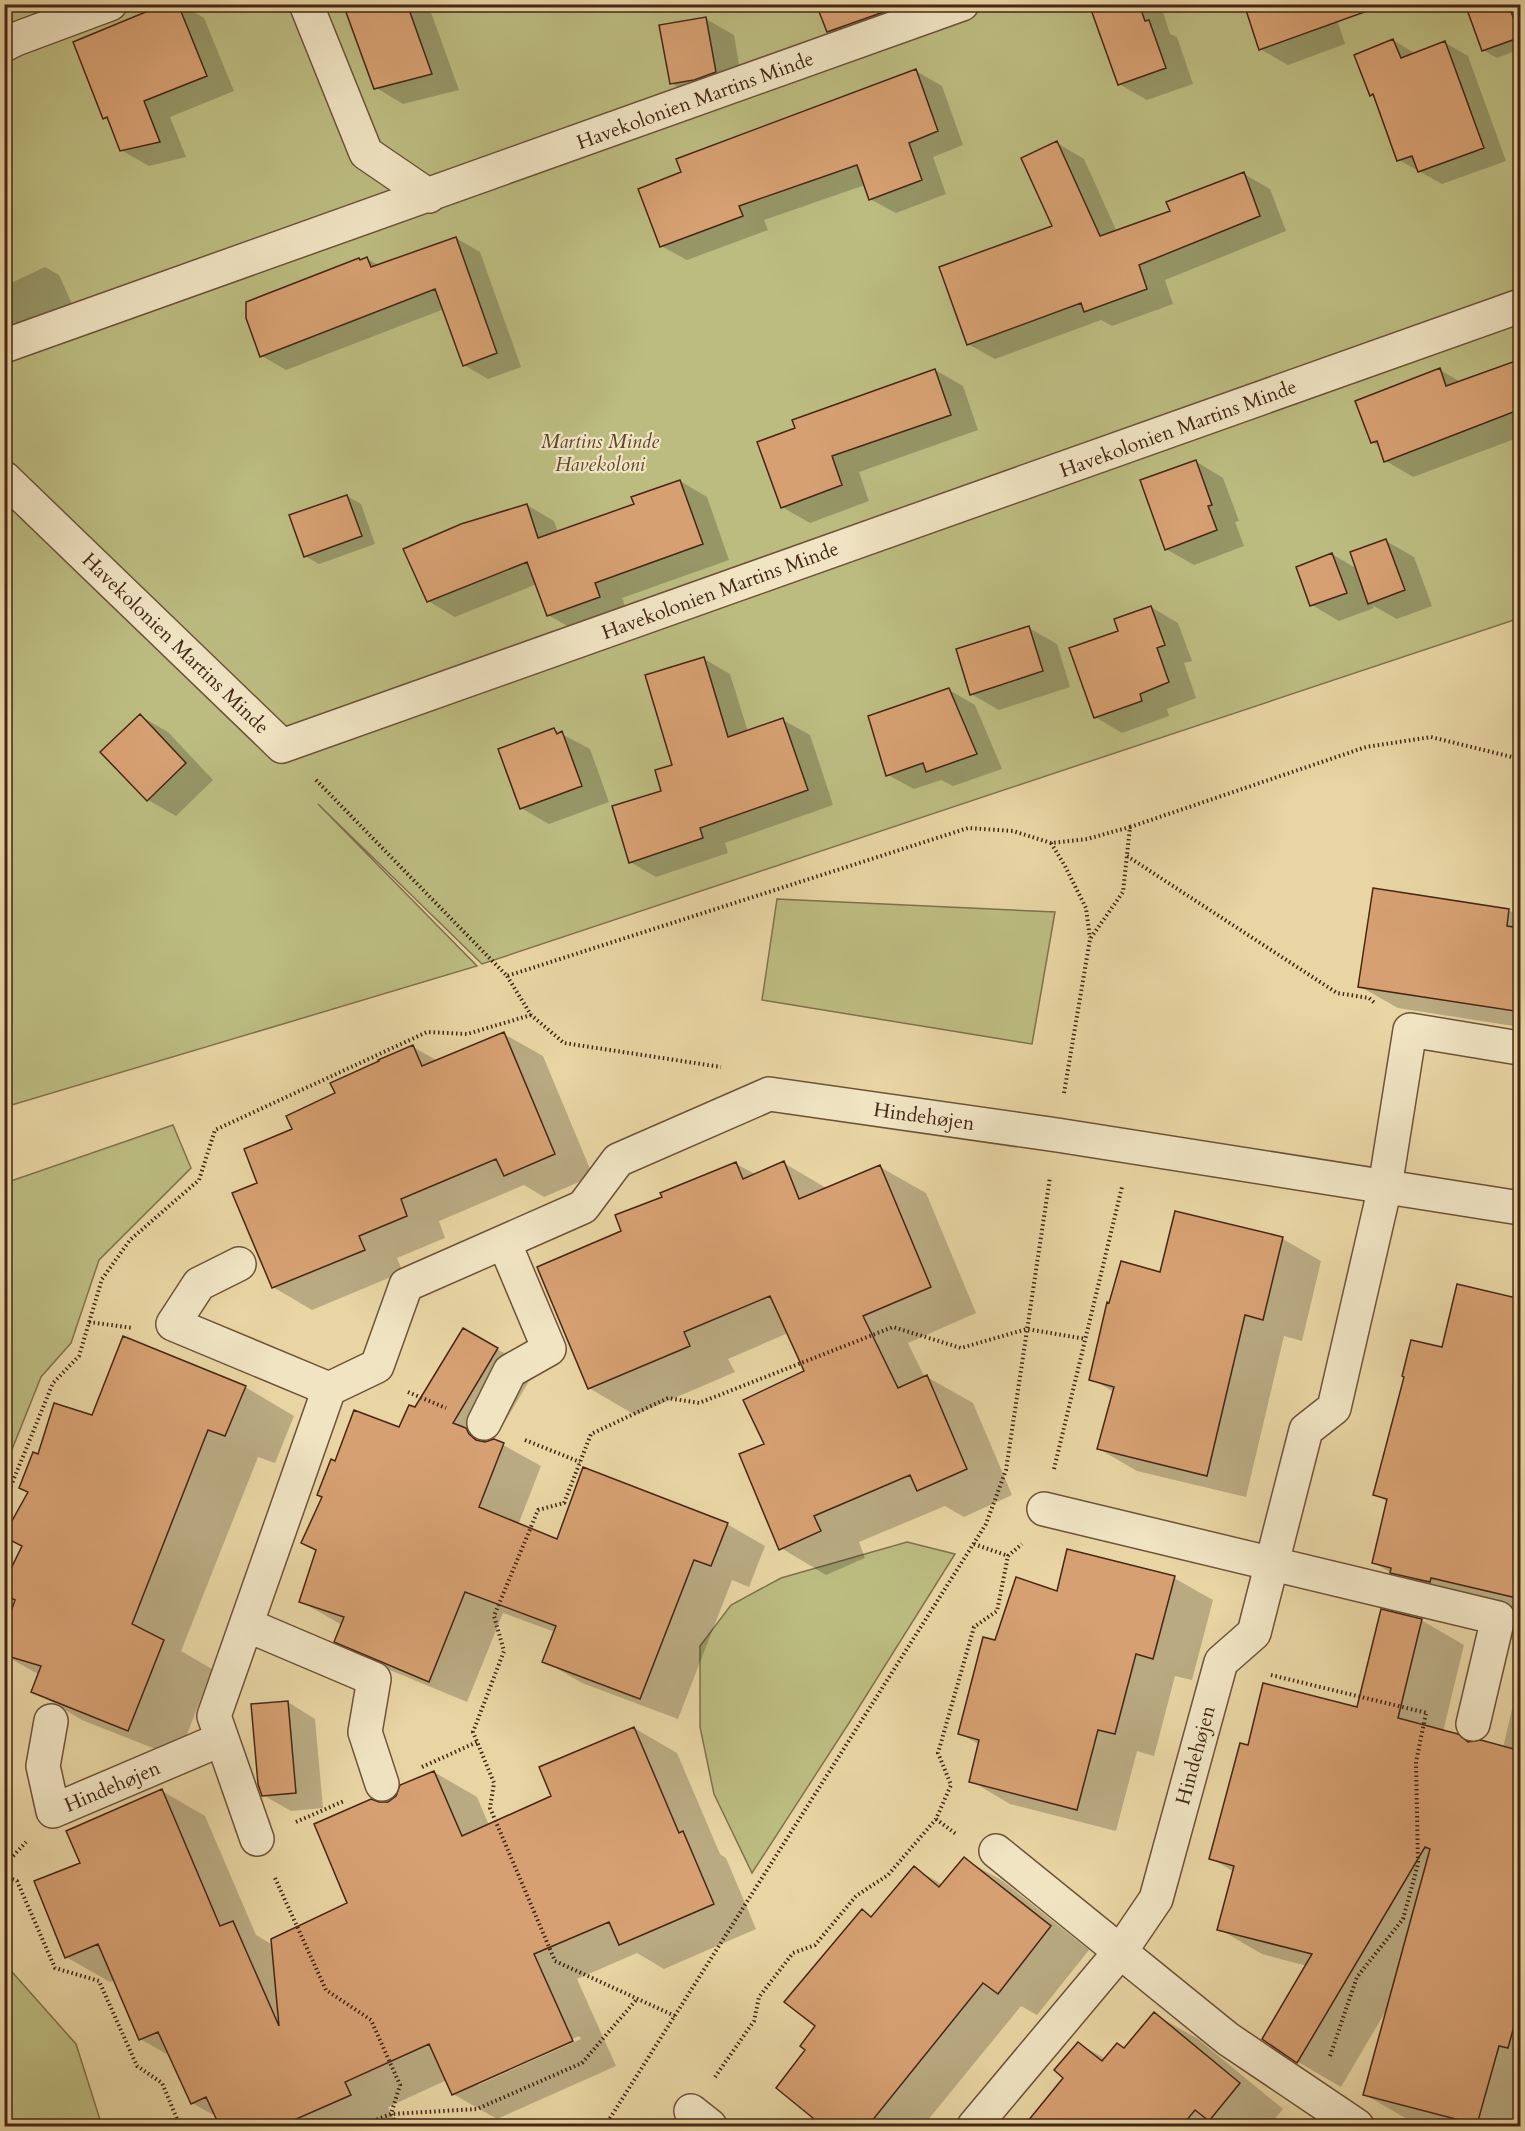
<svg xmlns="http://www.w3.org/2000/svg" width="1525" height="2131" font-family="Cardo,serif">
  <rect width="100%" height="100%" fill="#e8d5a3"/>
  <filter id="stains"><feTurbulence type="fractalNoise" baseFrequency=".00333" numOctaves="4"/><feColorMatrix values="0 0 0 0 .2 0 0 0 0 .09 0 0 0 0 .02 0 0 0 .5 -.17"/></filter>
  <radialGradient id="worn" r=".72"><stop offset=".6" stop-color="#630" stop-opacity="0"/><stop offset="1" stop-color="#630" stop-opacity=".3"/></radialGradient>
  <path fill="#bcbc81" stroke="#81714c" stroke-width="1.5" d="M 5,5 L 1520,5 L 1520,618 L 482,964 L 318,804 L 477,966 L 5,1107 Z
    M 777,899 L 1055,912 L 1032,1044 L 762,1000 Z
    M 173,1125 L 191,1168 L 99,1260 L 71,1343 L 41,1377 L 5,1467 L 5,1183 Z
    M 907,1542 L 955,1554 L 849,1723 L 752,1873 L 714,1794 L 700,1727 L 700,1646 L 731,1605 L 781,1578 Z
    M 5,1964 L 76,2044 L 102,2126 L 5,2126 Z"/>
  <path fill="#0003" fill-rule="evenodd" d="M 169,4 L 181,4 L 204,18 L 234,91 L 170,117 L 186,157 L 149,166 L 121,150 L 110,121 L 105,118 Z
    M 345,4 L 428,4 L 459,90 L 403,104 L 375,87 Z
    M 818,4 L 964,4 L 856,47 L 828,31 Z
    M 1112,4 L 1150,4 L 1163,12 L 1170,34 L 1177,37 L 1193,84 L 1147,100 L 1119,84 Z
    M 1332,4 L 1345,44 L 1288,65 L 1260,49 Z
    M 1484,4 L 1518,4 L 1520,10 L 1520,49 L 1497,58 L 1483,50 Z
    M 706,19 L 734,35 L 743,88 L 699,99 L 671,83 Z
    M 1393,40 L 1416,54 L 1444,42 L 1468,56 L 1506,161 L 1442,184 L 1399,160 L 1375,97 L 1372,95 Z
    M 916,71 L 942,86 L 963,145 L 933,157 L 946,194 L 896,213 L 870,199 L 865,185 L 764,220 L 768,230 L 687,260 L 661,246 Z
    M 1057,143 L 1084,159 L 1117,232 L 1172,212 L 1244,174 L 1270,189 L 1286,231 L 1165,280 L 1173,304 L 1112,326 L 1101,320 L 995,359 L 968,344 L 1054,227 Z
    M 456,238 L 480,252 L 521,367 L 488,379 L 464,365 L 444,309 L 286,370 L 262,356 L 361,261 L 367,259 L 380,266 Z
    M 45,267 L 59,275 L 76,313 L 4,337 L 4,279 L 11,283 Z
    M 1520,361 L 1520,437 L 1413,477 L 1386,461 L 1381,447 L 1372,442 L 1440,370 L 1461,382 Z
    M 935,370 L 963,386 L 978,430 L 859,472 L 869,501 L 810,523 L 782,507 L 797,429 Z
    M 1195,461 L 1223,478 L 1239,521 L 1235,522 L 1244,546 L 1194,565 L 1166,549 Z
    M 680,481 L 707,497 L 729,560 L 622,598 L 627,612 L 576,631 L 548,615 L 537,584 L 455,617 L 428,601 L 527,505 L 554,521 L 558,533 L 635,504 Z
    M 347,496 L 361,504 L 375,544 L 319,564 L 305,556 Z
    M 1386,541 L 1414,557 L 1432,606 L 1397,619 L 1372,605 L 1374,608 L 1339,621 L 1312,605 L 1332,554 L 1357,569 Z
    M 1151,607 L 1178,623 L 1192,661 L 1184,663 L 1196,698 L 1167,709 L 1169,716 L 1122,733 L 1095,717 L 1120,632 Z
    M 1029,628 L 1057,644 L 1070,687 L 999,710 L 971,694 Z
    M 704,659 L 730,674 L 748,732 L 783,720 L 810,735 L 833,805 L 725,843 L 728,853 L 656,877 L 630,862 L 663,792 L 673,766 Z
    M 949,690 L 975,705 L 1002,769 L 953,786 L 941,780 L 914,789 L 888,775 Z
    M 140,716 L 168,732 L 213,780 L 176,816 L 148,800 Z
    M 554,730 L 590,749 L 609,802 L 549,824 L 521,808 Z
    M 1375,889 L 1520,913 L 1520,1027 L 1398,1008 L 1359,986 Z
    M 504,1034 L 543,1056 L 593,1176 L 544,1197 L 524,1185 L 439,1221 L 445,1238 L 397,1258 L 403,1272 L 312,1310 L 273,1287 L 259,1184 L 294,1129 L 337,1094 L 413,1047 L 438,1061 Z
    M 784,1163 L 828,1189 L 880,1167 L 926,1193 L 976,1313 L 908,1343 L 925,1378 L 927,1377 L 973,1403 L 1012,1495 L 964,1517 L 945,1506 L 859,1542 L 865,1558 L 826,1575 L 781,1548 L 766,1444 L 805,1372 L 788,1333 L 728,1359 L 735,1372 L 635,1415 L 589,1388 L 622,1232 L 664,1198 L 736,1164 L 757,1175 Z
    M 1283,1239 L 1321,1261 L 1302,1341 L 1284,1336 L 1246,1497 L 1137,1471 L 1099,1449 L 1114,1392 L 1091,1379 Z
    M 1520,1301 L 1520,1611 L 1412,1585 L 1374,1563 L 1388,1502 L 1375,1495 L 1443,1349 Z
    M 464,1330 L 535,1371 L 494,1440 L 541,1466 L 518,1525 L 557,1541 L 727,1524 L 765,1546 L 749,1587 L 732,1580 L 678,1719 L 582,1683 L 544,1661 L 555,1632 L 503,1613 L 467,1702 L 373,1663 L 336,1641 L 342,1625 L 300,1601 L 318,1551 L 323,1497 L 335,1463 L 400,1429 L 416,1409 Z
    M 245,1387 L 294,1416 L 275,1463 L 258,1457 L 181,1651 L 212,1669 L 178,1758 L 82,1720 L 33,1691 L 40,1675 L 4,1655 L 16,1601 L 4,1594 L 23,1546 L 29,1492 L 39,1456 L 93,1417 Z
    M 1174,1578 L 1213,1600 L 1192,1680 L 1175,1676 L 1154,1756 L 1137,1751 L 1116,1831 L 1010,1804 L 971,1781 L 980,1745 L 959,1733 L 996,1642 L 1058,1593 Z
    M 1421,1620 L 1464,1645 L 1443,1732 L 1457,1736 L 1470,1743 L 1503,1748 L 1520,1675 L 1520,2126 L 1436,2126 L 1407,2119 L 1364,2094 L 1387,2009 L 1341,2087 L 1298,2062 L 1264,2039 L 1307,1966 L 1262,1954 L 1219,1929 L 1234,1872 L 1211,1858 L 1250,1747 L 1358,1709 Z
    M 288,1702 L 315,1719 L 323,1808 L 291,1811 L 263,1795 Z
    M 634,1728 L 677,1753 L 720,1854 L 726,1858 L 756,1929 L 664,1969 L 637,1953 L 577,1979 L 616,2066 L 497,2119 L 453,2094 L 447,2080 L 388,2107 L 394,2120 L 379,2126 L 222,2126 L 217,2117 L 192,2103 L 172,2057 L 140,2039 L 115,1980 L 110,1982 L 66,1957 L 82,1863 L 162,1791 L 205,1816 L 256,1935 L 273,1945 L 349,1904 L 378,1804 L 389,1803 L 434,1772 L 477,1797 L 489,1825 L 553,1797 ZM 579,2036 L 581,2039 L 478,2085 L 478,2082 Z
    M 964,1859 L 1003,1881 L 1089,1950 L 1037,2015 L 1021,2006 L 923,2126 L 826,2126 L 807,2050 L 862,1911 L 873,1917 L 914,1868 L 943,1885 Z
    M 1154,2014 L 1198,2039 L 1283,2109 L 1269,2126 L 1025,2126 L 1065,2078 L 1079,2044 L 1106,2059 L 1125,2049 Z"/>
  <path fill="#d6a072" stroke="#462616" stroke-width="1.5" d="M 165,4 L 178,4 L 207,76 L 144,101 L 160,142 L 120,151 L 107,117 L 103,119 L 73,42 Z
    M 343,4 L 407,4 L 432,74 L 374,89 Z
    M 816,4 L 893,4 L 895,8 L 827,32 Z
    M 1089,4 L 1139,4 L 1145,21 L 1149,20 L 1166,68 L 1118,85 Z
    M 1244,4 L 1369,4 L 1370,10 L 1259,50 Z
    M 1465,4 L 1508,4 L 1521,37 L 1482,51 Z
    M 706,17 L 716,72 L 694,80 L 670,84 L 659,25 Z
    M 1393,39 L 1401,58 L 1445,41 L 1484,148 L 1418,172 L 1412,156 L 1397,161 L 1373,94 L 1370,96 L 1354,55 Z
    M 916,69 L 938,131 L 909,143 L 922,180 L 869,200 L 857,165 L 739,206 L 743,216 L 660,247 L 638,189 L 681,172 L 676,159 Z
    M 1057,141 L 1100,236 L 1170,211 L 1166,202 L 1244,172 L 1260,216 L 1139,265 L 1147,289 L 1084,312 L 1081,303 L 967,345 L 939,267 L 1052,226 L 1021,158 Z
    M 456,237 L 497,353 L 463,366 L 435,289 L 260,357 L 246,318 L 246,302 L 359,258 L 360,260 L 367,257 L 371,267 Z
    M 1521,359 L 1521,409 L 1384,462 L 1377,441 L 1371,443 L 1355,401 L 1440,368 L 1446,386 Z
    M 935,369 L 951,415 L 832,456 L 842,485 L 781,508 L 757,442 L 795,428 L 792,420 Z
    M 1196,460 L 1212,505 L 1208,506 L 1217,530 L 1165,550 L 1140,480 Z
    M 680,480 L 703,544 L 595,583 L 600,597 L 547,616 L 527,562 L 427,602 L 403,549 L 461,524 L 527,504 L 538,538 L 634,504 L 631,497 Z
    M 347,495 L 362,536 L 304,557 L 289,515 Z
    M 1386,539 L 1405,590 L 1368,604 L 1350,552 Z
    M 1332,553 L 1347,593 L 1310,606 L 1296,567 Z
    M 1151,606 L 1165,645 L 1157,648 L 1169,682 L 1140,694 L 1142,701 L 1094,718 L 1069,648 L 1118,631 L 1114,619 Z
    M 1029,626 L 1043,671 L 970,695 L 956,649 Z
    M 704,657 L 728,737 L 783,718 L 808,790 L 700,828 L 703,838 L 629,863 L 612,806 L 661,791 L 655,770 L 672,765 L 645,675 Z
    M 949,688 L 977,754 L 926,772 L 923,763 L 886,776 L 868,716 Z
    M 140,714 L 186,763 L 147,801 L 100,752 Z
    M 554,728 L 557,734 L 562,731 L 582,786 L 520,809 L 498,749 Z
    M 1373,888 L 1509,909 L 1507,926 L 1521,928 L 1521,1012 L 1358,987 Z
    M 504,1032 L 555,1154 L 504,1176 L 496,1159 L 401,1199 L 407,1216 L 359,1236 L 365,1250 L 272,1288 L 232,1193 L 257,1183 L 244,1149 L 292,1129 L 286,1116 L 335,1093 L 330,1083 L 379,1061 L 378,1060 L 413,1045 L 422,1066 Z
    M 784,1161 L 799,1199 L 880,1165 L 931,1287 L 863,1316 L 898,1388 L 927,1375 L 967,1469 L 917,1491 L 910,1475 L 814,1516 L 821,1531 L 779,1550 L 739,1454 L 764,1444 L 743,1400 L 804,1371 L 770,1296 L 684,1332 L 690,1346 L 588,1389 L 537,1267 L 621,1231 L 615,1215 L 662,1197 L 660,1193 L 736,1162 L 743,1179 Z
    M 1175,1211 L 1283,1237 L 1263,1320 L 1245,1315 L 1207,1476 L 1097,1449 L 1114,1387 L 1089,1380 L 1107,1302 L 1109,1303 L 1121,1261 L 1160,1272 Z
    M 1457,1284 L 1521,1299 L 1521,1599 L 1431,1578 L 1430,1582 L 1390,1573 L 1391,1568 L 1372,1563 L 1387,1499 L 1373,1495 L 1404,1377 L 1402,1376 L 1411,1340 L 1442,1347 Z
    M 463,1328 L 498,1348 L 453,1423 L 466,1428 L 469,1434 L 476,1440 L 485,1442 L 494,1439 L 504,1443 L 479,1507 L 557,1539 L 583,1467 L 728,1523 L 711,1566 L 694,1560 L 640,1699 L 542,1662 L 556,1626 L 465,1592 L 429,1682 L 334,1642 L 344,1617 L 299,1602 L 316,1550 L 301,1543 L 322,1497 L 317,1495 L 331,1459 L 335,1461 L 354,1410 L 399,1427 L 409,1405 L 415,1407 Z
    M 123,1336 L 246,1386 L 225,1436 L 208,1430 L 132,1624 L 164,1640 L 128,1731 L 31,1692 L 41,1666 L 4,1655 L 4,1632 L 15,1600 L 4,1595 L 4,1583 L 22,1546 L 4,1537 L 4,1535 L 28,1492 L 19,1488 L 33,1452 L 38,1454 L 54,1403 L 92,1415 Z
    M 1067,1549 L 1175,1576 L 1153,1659 L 1136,1654 L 1115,1734 L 1098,1730 L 1077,1810 L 969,1782 L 979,1740 L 958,1734 L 983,1637 L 995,1640 L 1016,1577 L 1057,1591 Z
    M 1381,1609 L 1422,1619 L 1398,1718 L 1458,1734 L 1468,1742 L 1481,1740 L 1521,1751 L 1521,2001 L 1508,2048 L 1499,2046 L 1478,2121 L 1471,2120 L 1471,2123 L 1363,2095 L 1430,1849 L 1425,1847 L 1297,2063 L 1262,2039 L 1312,1954 L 1217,1930 L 1234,1866 L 1209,1859 L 1240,1743 L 1248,1745 L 1263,1683 L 1357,1707 Z
    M 288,1701 L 296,1793 L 262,1796 L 258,1784 L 251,1704 Z
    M 634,1727 L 679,1833 L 683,1831 L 714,1904 L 619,1945 L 609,1922 L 534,1954 L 573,2041 L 452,2095 L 429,2044 L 345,2082 L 351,2095 L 278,2127 L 220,2127 L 206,2097 L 191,2104 L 158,2032 L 139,2040 L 98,1944 L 65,1958 L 34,1881 L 80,1863 L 66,1831 L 162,1789 L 220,1926 L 233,1921 L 279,2026 L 271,1939 L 347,1903 L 314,1824 L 371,1799 L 379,1802 L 388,1802 L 396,1796 L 400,1785 L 434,1771 L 462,1836 L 551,1796 L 539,1767 Z
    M 964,1857 L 1051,1926 L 998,1994 L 983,1983 L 867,2127 L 824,2127 L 776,2088 L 805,2050 L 800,2046 L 815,2026 L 784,2002 L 862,1909 L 871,1917 L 914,1866 L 939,1887 Z
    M 1154,2012 L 1240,2083 L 1209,2121 L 1195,2110 L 1181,2127 L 1023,2127 L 1063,2078 L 1054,2070 L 1078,2042 L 1102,2061 L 1117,2043 L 1124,2048 Z"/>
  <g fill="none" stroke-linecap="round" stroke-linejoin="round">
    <defs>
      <path id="minor" d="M 306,4 L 366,153 L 429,196
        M 4,45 L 16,39 L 110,4
        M 4,346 L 962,4
        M 4,478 L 282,746 L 1520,306
        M 239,1264 L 199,1284 L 173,1324 L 329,1389
        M 484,1423 L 510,1371 L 549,1349 L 504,1242
        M 1044,1509 L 1498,1618 L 1473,1724
        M 247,1625 L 374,1679 L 365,1732 L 382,1784
        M 51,1721 L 43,1766 L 53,1811 L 222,1739
        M 257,1839 L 214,1716 L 329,1389 L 377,1366 L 406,1285 L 583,1207 L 618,1160 L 769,1094 L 1057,1135 L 1520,1208
        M 996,1851 L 1228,2039 L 1357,2126
        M 691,2111 L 710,2126
        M 974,2126 L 1120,1952 L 1156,1899 L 1221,1662 L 1254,1633 L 1306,1430 L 1334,1408 L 1385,1187 L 1410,1030 L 1513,1047"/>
    </defs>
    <use href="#minor" stroke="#6e5239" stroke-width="36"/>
    <path stroke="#462616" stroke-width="4" stroke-dasharray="1.5 3" stroke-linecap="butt" d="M 316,780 L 507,976 L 968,828 L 1013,831 L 1051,843 L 1087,839 L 1130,827
      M 1051,843 L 1065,866 L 1086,908 L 1090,938
      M 1127,856 L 1337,993 L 1369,998 L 1376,1004
      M 507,976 L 531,1015 L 564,1043 L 721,1067
      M 1064,1093 L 1090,939 L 1123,892 L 1130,827 L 1366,747 L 1431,737 L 1520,759
      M 89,1322 L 133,1328
      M 408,1392 L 446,1408
      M 525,1440 L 580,1462
      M 1054,1469 L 1122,1187
      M 4,1503 L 53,1383 L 79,1356 L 102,1279 L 130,1240 L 199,1180 L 215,1130 L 427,1032 L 467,1034 L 531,1015
      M 974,1544 L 1008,1556
      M 1271,1675 L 1427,1713
      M 422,1767 L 477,1742
      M 936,1819 L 956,1834
      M 296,1822 L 344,1801
      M 4,1866 L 26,1842
      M 4,1876 L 17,1881 L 55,1968 L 99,1981 L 137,2066 L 162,2083 L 180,2126
      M 275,1878 L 326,1990 L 371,2020 L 400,2085 L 391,2114 L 397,2126
      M 675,2016 L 555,1961 L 490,1808 L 494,1783 L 473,1732 L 504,1651 L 494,1616 L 538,1510 L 564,1503 L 591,1434 L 668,1398 L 699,1403 L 893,1327 L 961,1348 L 1027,1329 L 1086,1339
      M 1330,2056 L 1357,1977 L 1403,1919 L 1418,1864 L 1416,1762 L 1426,1713
      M 715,2077 L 754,2021 L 759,1997 L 793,1953 L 815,1945 L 856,1896 L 888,1875 L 936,1819 L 951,1785 L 938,1753 L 974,1627 L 997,1611 L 1008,1556 L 1022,1544
      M 360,2126 L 391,2114 L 477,2109 L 582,2063 L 637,1999
      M 605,2126 L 986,1524 L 1006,1470 L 1050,1177"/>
    <use href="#minor" stroke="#f0e4c3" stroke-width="33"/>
  </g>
  <g text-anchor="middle" stroke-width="4.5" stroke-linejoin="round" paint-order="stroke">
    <g font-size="20" fill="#462616" stroke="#f0e4c3">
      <text transform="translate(695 100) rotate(-20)" y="7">Havekolonien Martins Minde</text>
      <text transform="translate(1178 428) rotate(-20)" y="7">Havekolonien Martins Minde</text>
      <text transform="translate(720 590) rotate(-20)" y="7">Havekolonien Martins Minde</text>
      <text transform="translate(176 643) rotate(44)" y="7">Havekolonien Martins Minde</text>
      <text transform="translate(924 1116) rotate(8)" y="7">Hindehøjen</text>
      <text transform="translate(1195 1755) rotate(-75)" y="7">Hindehøjen</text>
      <text transform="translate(112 1786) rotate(-23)" y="7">Hindehøjen</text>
    </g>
    <g font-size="20" font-style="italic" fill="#5e442b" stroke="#f0e4c3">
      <text x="600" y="448">Martins Minde<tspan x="600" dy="23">Havekoloni</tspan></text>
    </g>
  </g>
  <rect width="1525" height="2131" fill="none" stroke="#e8d5a3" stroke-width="24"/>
  <rect x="6" y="6" width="1513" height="2119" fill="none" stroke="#462616" stroke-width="3"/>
  <rect x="12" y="12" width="1501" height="2107" fill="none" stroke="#462616" stroke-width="1.5"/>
  <rect width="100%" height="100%" filter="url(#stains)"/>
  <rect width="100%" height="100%" fill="url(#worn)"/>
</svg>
